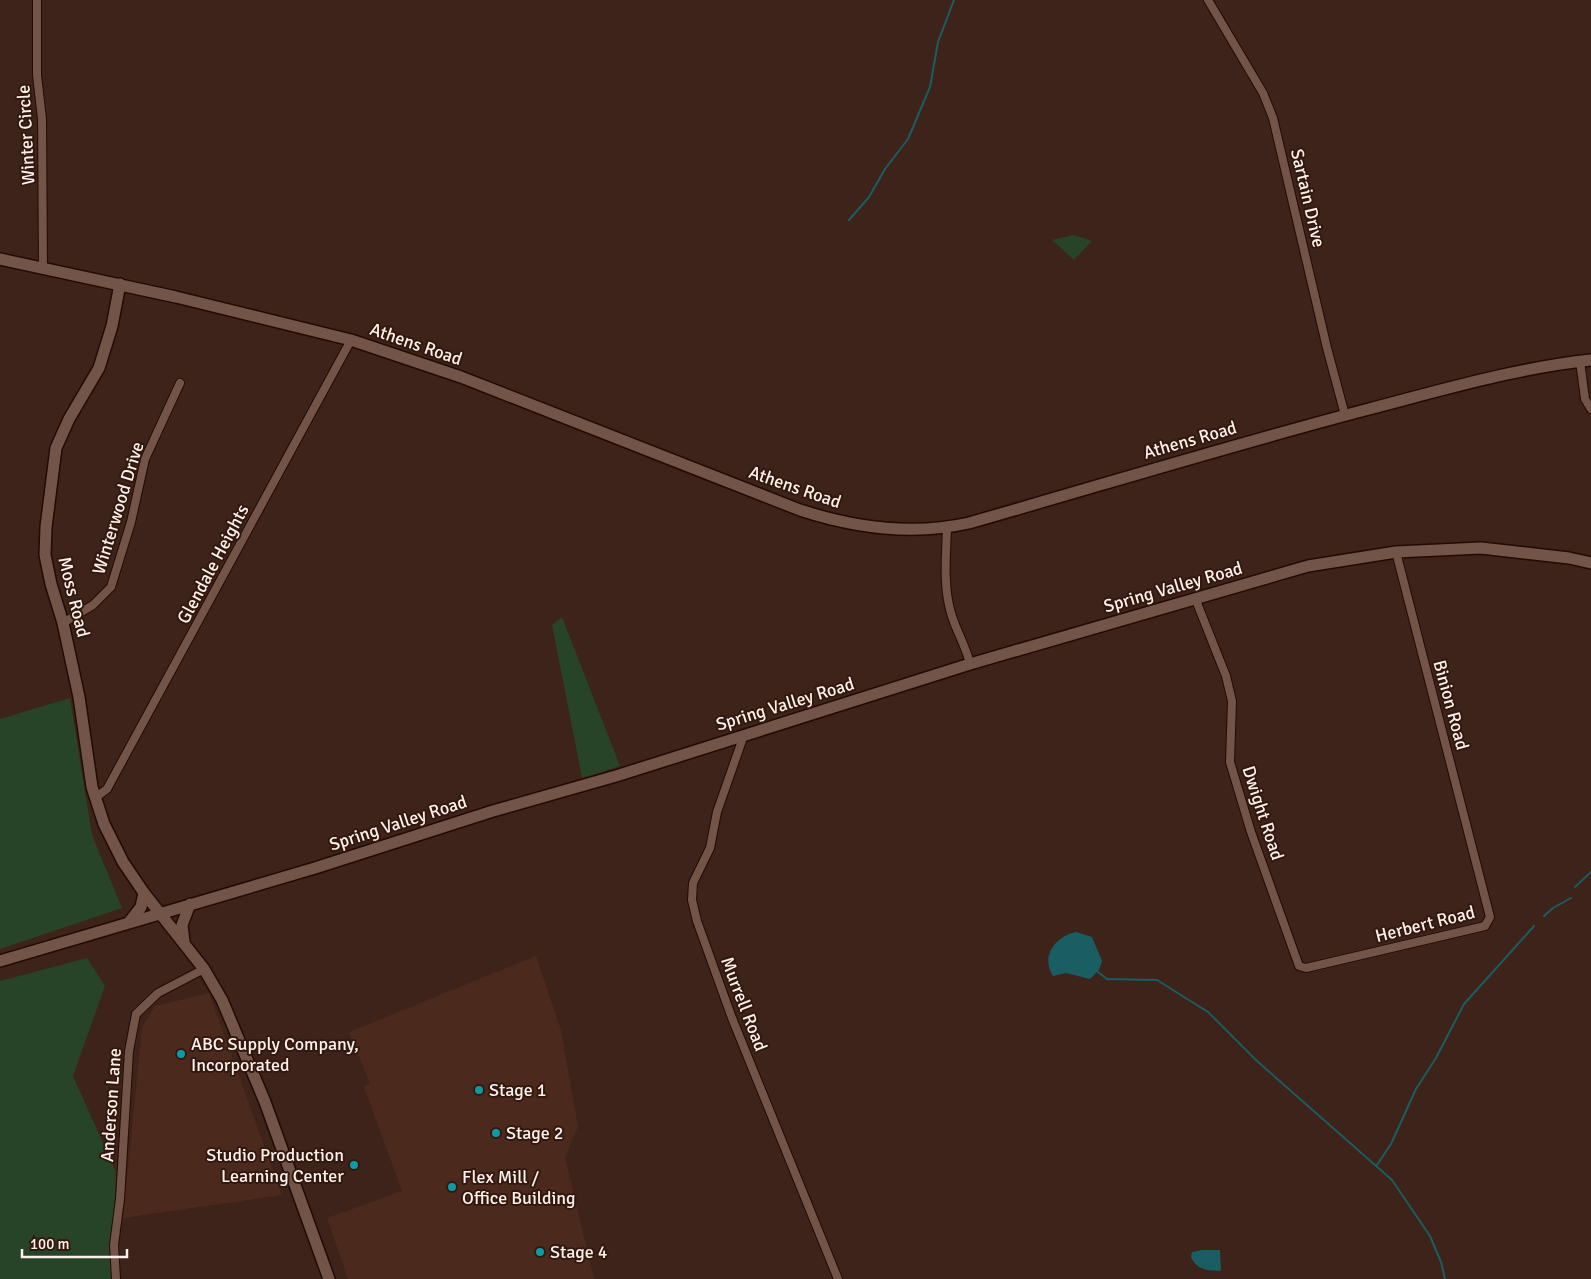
<svg xmlns="http://www.w3.org/2000/svg" width="1591" height="1279" font-family="Signika,sans-serif">
  <rect width="100%" height="100%" fill="#3d2319"/>
  <path fill="#4b2a1d" d="M 536,956 L 561,1030 L 578,1127 L 565,1157 L 594,1279 L 348,1279 L 327,1218 L 402,1191 L 364,1087 L 370,1084 L 349,1032 Z
    M 209,993 L 282,1195 L 123,1218 L 142,1028 L 155,1006 Z"/>
  <path fill="#274428" d="M 1074,235 L 1092,241 L 1074,260 L 1052,240 Z
    M 562,617 L 620,766 L 582,778 L 552,625 Z
    M 70,698 L 92,835 L 122,908 L 0,949 L 0,719 Z
    M 87,958 L 105,986 L 73,1076 L 116,1172 L 112,1279 L 0,1279 L 0,981 Z"/>
  <path fill="#1a5d63" d="M 1076,932 L 1092,937 L 1102,961 L 1099,970 L 1090,979 L 1066,973 L 1053,976 C 1040,956 1056,936 1076,932 Z
    M 1202,1250 L 1220,1250 L 1221,1270 L 1219,1271 C 1206,1270 1197,1270 1191,1257 L 1192,1252 Z"/>
  <g fill="none" stroke-linecap="round" stroke-linejoin="round">
    <path stroke="#1a5d63" stroke-width="2" d="M 849,220 L 869,197 L 885,169 L 908,139 L 930,87 L 938,42 L 954,0
      M 1575,887 L 1591,872
      M 1544,916 L 1553,908 L 1571,898
      M 1098,972 L 1107,979 L 1157,980 L 1208,1012 L 1257,1061 L 1392,1180 L 1430,1236 L 1441,1262 L 1445,1279
      M 1377,1165 L 1391,1144 L 1416,1089 L 1436,1058 L 1464,1004 L 1534,926"/>
    <defs>
      <path id="street" d="M 37,0 L 37,75 L 42,119 L 43,268
        M 1208,0 L 1263,93 L 1273,118 L 1327,348 L 1345,415
        M 1580,361 L 1585,399 L 1591,409
        M 947,528 C 946,556 943,586 951,613 C 956,631 966,646 970,664
        M 1195,598 L 1226,676 L 1232,701 L 1230,762 L 1251,832 L 1299,966 L 1306,968 L 1485,926 L 1490,917 L 1396,552
        M 63,623 L 93,605 L 111,587 L 131,522 L 145,459 L 180,383
        M 744,735 L 717,812 L 710,848 L 693,883 L 692,900 L 697,921 L 732,1018 L 838,1279
        M 95,798 L 107,789 L 351,340
        M 116,1279 L 114,1245 L 120,1199 L 129,1051 L 136,1014 L 158,993 L 204,969"/>
      <path id="secondary" d="M 0,259 L 176,297 L 351,340 L 461,377 L 800,510 C 855,528 911,536 969,523 C 1102,485 1235,444 1369,409 C 1442,390 1516,368 1591,360
        M 120,284 L 112,326 L 99,368 L 69,419 L 56,448 L 46,527 L 45,555 L 51,584 L 63,623 L 79,697 L 92,787 L 104,824 L 123,862 L 144,893 L 204,969 L 222,1000 L 265,1102 L 329,1279
        M 130,921 L 141,907 L 144,893
        M 184,942 L 182,925 L 190,904
        M 0,961 L 315,868 L 493,811 L 616,776 L 970,664 L 1308,566 L 1396,552 L 1481,548 L 1569,558 L 1591,563"/>
    </defs>
    <use href="#street" stroke="#230b03" stroke-width="10"/>
    <use href="#secondary" stroke="#230b03" stroke-width="14"/>
    <use href="#street" stroke="#725449" stroke-width="8"/>
    <use href="#secondary" stroke="#725449" stroke-width="11"/>
  </g>
  <g fill="#0f9aa8" stroke="#32190f" stroke-width="2">
    <circle cx="181" cy="1054" r="5"/>
    <circle cx="479" cy="1090" r="5"/>
    <circle cx="496" cy="1133" r="5"/>
    <circle cx="354" cy="1165" r="5"/>
    <circle cx="452" cy="1187" r="5"/>
    <circle cx="540" cy="1252" r="5"/>
  </g>
  <g text-anchor="middle" stroke-width="4" stroke-linejoin="round" paint-order="stroke">
    <g font-size="18" fill="#fff0eb" stroke="#32190f">
      <text transform="translate(26 135) rotate(-93)" y="6">Winter Circle</text>
      <text transform="translate(1308 198) rotate(77)" y="6">Sartain Drive</text>
      <text transform="translate(416 344) rotate(19)" y="6">Athens Road</text>
      <text transform="translate(1190 440) rotate(-16)" y="6">Athens Road</text>
      <text transform="translate(795 487) rotate(19)" y="6">Athens Road</text>
      <text transform="translate(118 508) rotate(-73)" y="6">Winterwood Drive</text>
      <text transform="translate(213 564) rotate(-62)" y="6">Glendale Heights</text>
      <text transform="translate(1173 587) rotate(-16)" y="6">Spring Valley Road</text>
      <text transform="translate(74 597) rotate(76)" y="6">Moss Road</text>
      <text transform="translate(785 704) rotate(-17)" y="6">Spring Valley Road</text>
      <text transform="translate(1451 705) rotate(75)" y="6">Binion Road</text>
      <text transform="translate(1263 813) rotate(72)" y="6">Dwight Road</text>
      <text transform="translate(398 823) rotate(-18)" y="6">Spring Valley Road</text>
      <text transform="translate(1425 924) rotate(-14)" y="6">Herbert Road</text>
      <text transform="translate(744 1004) rotate(69)" y="6">Murrell Road</text>
      <text transform="translate(111 1105) rotate(-86)" y="6">Anderson Lane</text>
    </g>
    <g font-size="18" fill="#fff0eb" stroke="#32190f" text-anchor="start">
      <text x="191" y="1050">ABC Supply Company,<tspan x="191" dy="21">Incorporated</tspan></text>
      <text x="489" y="1096">Stage 1</text>
      <text x="506" y="1139">Stage 2</text>
      <text x="344" y="1161" text-anchor="end">Studio Production<tspan x="344" dy="21">Learning Center</tspan></text>
      <text x="462" y="1183">Flex Mill /<tspan x="462" dy="21">Office Building</tspan></text>
      <text x="550" y="1258">Stage 4</text>
    </g>
  </g>
  <path d="M22 1249v8h105v-8" fill="none" stroke="#fff0eb" stroke-width="2.5"/>
  <text x="30" y="1249" font-size="15" fill="#fff0eb" stroke="#32190f" stroke-width="4" paint-order="stroke">100 m</text>
</svg>
